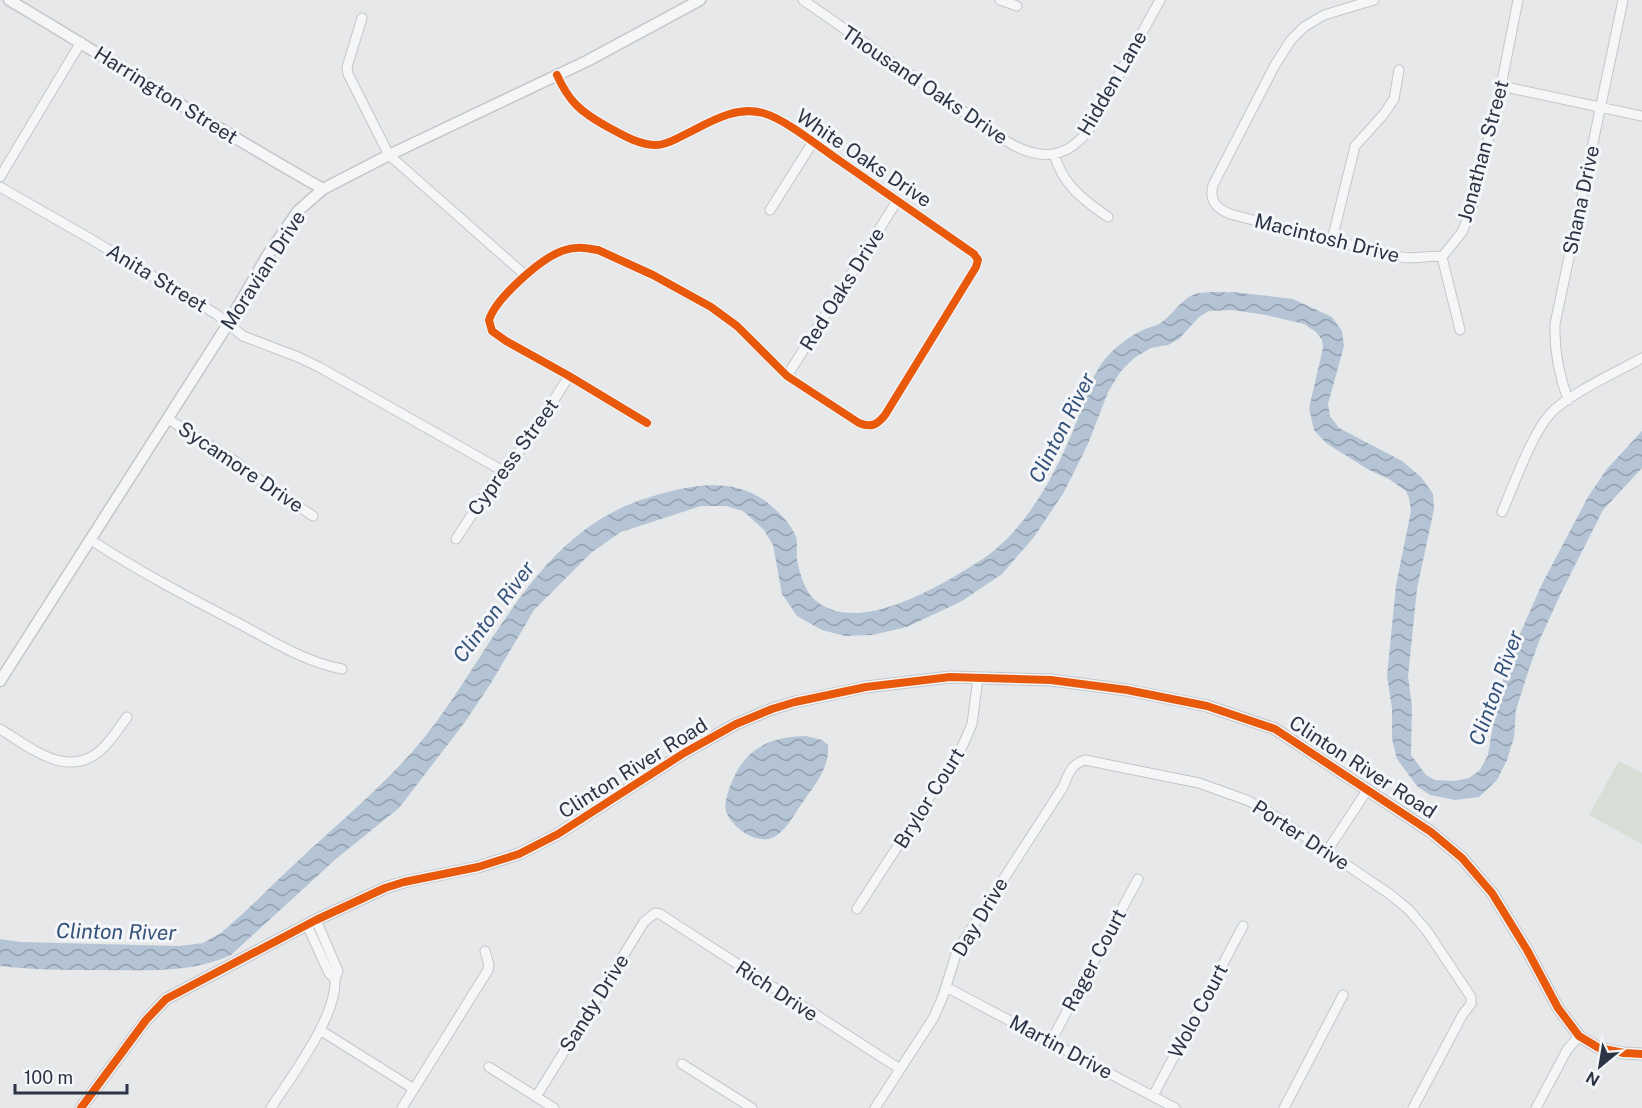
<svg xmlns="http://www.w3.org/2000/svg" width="1642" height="1108" font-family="'Public Sans',sans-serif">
  <defs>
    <pattern id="water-waves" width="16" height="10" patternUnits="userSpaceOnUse" patternTransform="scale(1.5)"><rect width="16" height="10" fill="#b4c4d5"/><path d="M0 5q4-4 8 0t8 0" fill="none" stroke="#93a0af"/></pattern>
  </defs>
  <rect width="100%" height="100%" fill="#e6e8ea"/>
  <path fill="#d6ded6" d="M 1619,761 L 1642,773 L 1642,844 L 1589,815 Z"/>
  <path fill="url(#water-waves)" d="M 1233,292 L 1293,299 L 1332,317 L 1342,331 L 1344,346 L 1328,404 L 1330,416 L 1339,428 L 1402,461 L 1421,477 L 1433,494 L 1434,509 L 1417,589 L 1408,676 L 1412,707 L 1411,755 L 1426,775 L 1435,780 L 1454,781 L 1469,778 L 1480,770 L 1488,755 L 1496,707 L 1508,661 L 1542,584 L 1588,497 L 1606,470 L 1642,431 L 1642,468 L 1603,510 L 1562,591 L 1540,639 L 1529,669 L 1516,710 L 1514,737 L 1507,760 L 1497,780 L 1479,797 L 1455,800 L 1430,795 L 1417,786 L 1397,759 L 1392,739 L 1392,708 L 1387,676 L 1396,585 L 1411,511 L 1409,498 L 1406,491 L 1389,479 L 1369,470 L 1326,443 L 1314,430 L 1309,408 L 1323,348 L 1322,340 L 1316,332 L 1304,324 L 1266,315 L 1232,310 L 1209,311 L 1199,317 L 1179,339 L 1168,345 L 1151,348 L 1134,358 L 1121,371 L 1108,392 L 1088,444 L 1064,492 L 1034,537 L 1002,574 L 962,601 L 907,627 L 872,635 L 845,636 L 822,630 L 797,616 L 782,594 L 773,545 L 764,530 L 743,511 L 726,506 L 701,506 L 621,532 L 592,552 L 534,610 L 491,683 L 465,722 L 399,808 L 337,858 L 231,955 C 190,974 143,970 98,970 C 65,970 32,970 0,966 L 0,939 L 20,942 L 179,946 L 203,943 L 221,933 C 248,910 273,884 299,860 C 338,824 378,790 413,751 C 489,665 528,535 647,498 C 688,485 734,475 769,504 C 780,513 791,524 796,537 C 798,544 796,552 797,559 C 799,571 804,589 813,598 C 854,639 940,586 978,562 C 1023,534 1053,479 1073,431 C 1082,407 1089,379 1105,359 C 1115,347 1131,335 1145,329 C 1150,327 1155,326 1159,324 C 1169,318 1176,307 1185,300 C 1196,289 1219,293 1233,292 Z
    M 806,736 L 822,740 L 828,745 C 830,769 813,787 800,806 C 793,817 785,831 774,837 C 757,846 731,827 726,811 C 724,803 728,791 731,784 C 745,748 769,737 806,736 Z"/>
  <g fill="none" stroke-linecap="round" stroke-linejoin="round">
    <defs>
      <path id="minor" d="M 803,0 L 1006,141 C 1038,160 1064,161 1088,131 L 1160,0
        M 1000,0 L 1017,6
        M 1374,0 L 1324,15 L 1304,27 L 1291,40 L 1275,65 L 1213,185 C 1209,201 1216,208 1230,214 C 1287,229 1344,244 1401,257 C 1415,260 1433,254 1442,257
        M 362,18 L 347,67 L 348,74 L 389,155 L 525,275
        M 557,75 C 569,102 581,112 606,126 C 621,134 638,145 656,145 C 666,145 674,140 682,136 C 707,124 734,105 763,113 C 787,120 819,147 840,161 C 885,192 930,223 974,254 L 978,260 L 976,267 L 885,415 C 877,425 871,428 859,423 L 787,376 L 737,326 L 711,307 L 653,275 L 598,250 C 586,248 576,246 565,250 C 543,256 496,298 489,320 L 492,331 L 506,341 L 569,376 L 647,423
        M 1501,86 L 1642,116
        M 1054,154 C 1063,185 1082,199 1108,217
        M 0,177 L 81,42
        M 0,187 L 89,238 L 216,314 L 243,336 L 298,357 L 319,367 L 503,471
        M 770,210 L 813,142
        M 1332,240 L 1355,146 L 1383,115 L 1394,99 L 1399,70
        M 1442,257 L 1462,232 L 1472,208 L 1501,86 L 1518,0
        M 1442,257 L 1460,330
        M 787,376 L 897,201
        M 1568,400 C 1559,375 1554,350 1555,324 L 1623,0
        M 168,419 L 238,463 L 269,487 L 313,516
        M 1502,512 C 1514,485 1532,433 1551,413 C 1570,393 1617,372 1642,358
        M 456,539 L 494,481 L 528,441 L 569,376
        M 91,540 C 138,571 188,597 238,623 C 272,641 305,662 342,669
        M 0,729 C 30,747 67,780 101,750 C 111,741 119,728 127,717
        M 1327,851 L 1368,789
        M 857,909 L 963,745 L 972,724 L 978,678
        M 307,925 L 329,973 L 335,979 L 338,971 L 316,920
        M 946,987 L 1175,1108
        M 320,1030 L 414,1089
        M 1051,1041 L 1138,879
        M 682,1064 L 752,1108
        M 489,1067 L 554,1108
        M 1153,1096 L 1243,926
        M 536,1097 L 644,922 L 655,913 L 660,914 L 900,1069
        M 271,1108 C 292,1075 337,1017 335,979
        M 402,1108 L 488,970 L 489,965 L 485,951
        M 875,1108 L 934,1017 L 943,996 L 957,951 L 1063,787 C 1068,775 1071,764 1085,760 L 1199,783 L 1249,801 L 1276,817 L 1391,895 L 1409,910 L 1427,931 L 1471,997 L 1471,1004 L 1463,1014 L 1413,1108
        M 1284,1108 L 1343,995
        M 1536,1108 L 1567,1050 L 1579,1036"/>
      <path id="tertiary" d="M 9,0 C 114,62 216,129 323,189
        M 0,681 L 228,324 L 267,256 L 298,211 L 323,189 L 389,155 L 587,61 L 700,0
        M 81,1108 L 146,1020 L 166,999 L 316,920 L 385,888 L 404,882 L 478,867 L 519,854 L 558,834 L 684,753 L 736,724 L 772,709 L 795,702 L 866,687 L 950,677 L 1051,680 L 1127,690 L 1207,706 L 1275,729 L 1431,832 L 1462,858 L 1492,893 L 1527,950 L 1558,1008 L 1579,1036 L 1599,1048 L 1624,1053 L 1642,1054"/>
    </defs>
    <use href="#minor" stroke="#c4c6c8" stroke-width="11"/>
    <use href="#tertiary" stroke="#c4c6c8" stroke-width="13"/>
    <use href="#minor" stroke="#f5f6f7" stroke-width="9"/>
    <use href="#tertiary" stroke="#f5f6f7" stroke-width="10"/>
    <defs>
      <path id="cycleway" d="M 557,75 C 569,102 581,112 606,126 C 621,134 638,145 656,145 C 666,145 674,140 682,136 C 707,124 734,105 763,113 C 787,120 819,147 840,161 C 885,192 930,223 974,254 L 978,260 L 976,267 L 885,415 C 877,425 871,428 859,423 L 787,376 L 737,326 L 711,307 L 653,275 L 598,250 C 586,248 576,246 565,250 C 543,256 496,298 489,320 L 492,331 L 506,341 L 569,376 L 647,423
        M 81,1108 L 146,1020 L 166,999 L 316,920 L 385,888 L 404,882 L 478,867 L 519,854 L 558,834 L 684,753 L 736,724 L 772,709 L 795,702 L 866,687 L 950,677 L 1051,680 L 1127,690 L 1207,706 L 1275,729 L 1431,832 L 1462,858 L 1492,893 L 1527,950 L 1558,1008 L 1579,1036 L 1599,1048 L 1624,1053 L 1642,1054"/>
    </defs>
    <use href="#cycleway" stroke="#f4f6f9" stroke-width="11"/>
    <use href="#cycleway" stroke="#e8590c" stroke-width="8"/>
  </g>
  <g text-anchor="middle" stroke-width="6" stroke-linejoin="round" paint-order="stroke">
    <g font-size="20" fill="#2b3445" stroke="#f4f6f9">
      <text transform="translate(1112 83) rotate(-60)" y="7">Hidden Lane</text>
      <text transform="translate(925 85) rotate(34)" y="7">Thousand Oaks Drive</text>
      <text transform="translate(166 95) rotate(32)" y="7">Harrington Street</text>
      <text transform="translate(1483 151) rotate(-75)" y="7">Jonathan Street</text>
      <text transform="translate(864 158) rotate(34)" y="7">White Oaks Drive</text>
      <text transform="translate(1581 200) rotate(-78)" y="7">Shana Drive</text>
      <text transform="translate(1327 238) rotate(14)" y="7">Macintosh Drive</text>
      <text transform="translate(263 270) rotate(-57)" y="7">Moravian Drive</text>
      <text transform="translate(157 278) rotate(31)" y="7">Anita Street</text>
      <text transform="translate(842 289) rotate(-58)" y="7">Red Oaks Drive</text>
      <text transform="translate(513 457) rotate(-54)" y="7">Cypress Street</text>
      <text transform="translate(241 467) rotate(34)" y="7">Sycamore Drive</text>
      <text transform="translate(1363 767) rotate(33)" y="7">Clinton River Road</text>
      <text transform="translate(633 768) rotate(-32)" y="7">Clinton River Road</text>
      <text transform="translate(929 798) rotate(-58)" y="7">Brylor Court</text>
      <text transform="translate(1301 835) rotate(33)" y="7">Porter Drive</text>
      <text transform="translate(980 917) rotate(-59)" y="7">Day Drive</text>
      <text transform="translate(1094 960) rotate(-62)" y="7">Rager Court</text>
      <text transform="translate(777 991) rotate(33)" y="7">Rich Drive</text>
      <text transform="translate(594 1003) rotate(-58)" y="7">Sandy Drive</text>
      <text transform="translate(1198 1011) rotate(-62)" y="7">Wolo Court</text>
      <text transform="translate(1061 1047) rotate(28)" y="7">Martin Drive</text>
    </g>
    <g font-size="21" font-style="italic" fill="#34527a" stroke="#f4f6f9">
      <text transform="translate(1062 428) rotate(-63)" y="7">Clinton River</text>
      <text transform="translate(494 612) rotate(-53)" y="7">Clinton River</text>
      <text transform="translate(1496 688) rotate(-70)" y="7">Clinton River</text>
      <text transform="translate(116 932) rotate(1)" y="7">Clinton River</text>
    </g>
  </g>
  <g transform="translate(1600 1066) rotate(210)" stroke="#f4f6f9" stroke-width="4.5" paint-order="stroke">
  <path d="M0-4.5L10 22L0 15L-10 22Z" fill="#2b3445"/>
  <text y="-9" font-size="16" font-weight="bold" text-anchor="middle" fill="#2b3445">N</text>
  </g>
  <path d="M15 1084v9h112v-9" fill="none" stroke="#2b3445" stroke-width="3"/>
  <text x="24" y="1084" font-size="18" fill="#2b3445" stroke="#f4f6f9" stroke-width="4.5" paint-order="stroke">100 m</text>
</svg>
